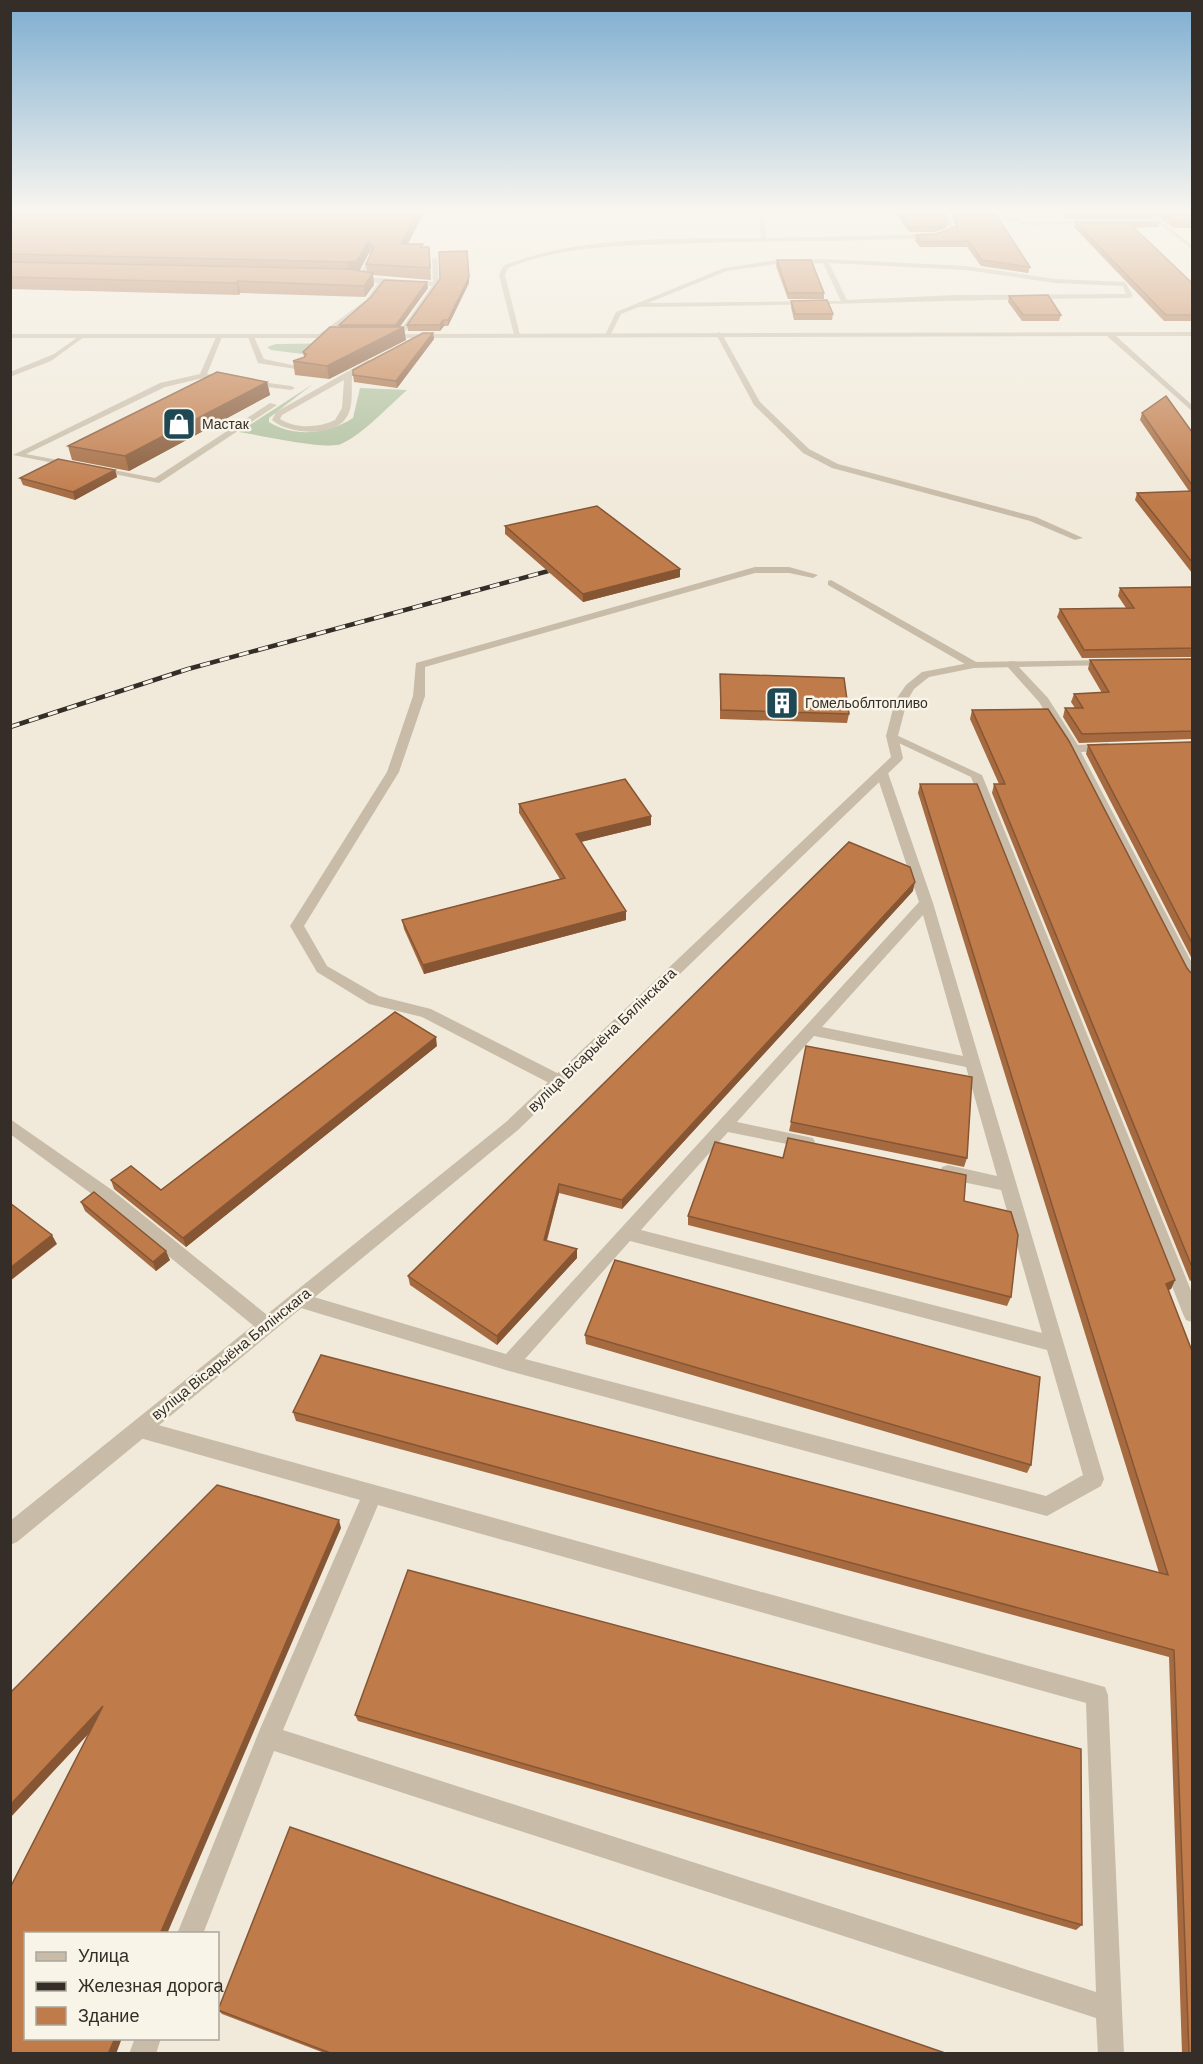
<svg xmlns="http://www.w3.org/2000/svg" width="1203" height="2064" font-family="'DM Sans',sans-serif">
  <rect width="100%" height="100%" fill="#f1eadb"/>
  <path fill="#adbf9c" d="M 351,343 L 342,359 L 271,350 L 267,347 L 276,344 Z
    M 313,384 L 269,418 L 269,422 C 294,438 328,434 353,418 L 360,388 L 407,390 C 390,405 362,435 341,444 C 326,450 259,435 239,432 Z"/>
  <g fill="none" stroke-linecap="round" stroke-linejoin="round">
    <path fill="#c8bca8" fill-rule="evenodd" d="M 759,213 L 764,213 L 767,238 L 934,234 L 949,230 L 944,213 L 949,213 L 955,231 L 934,238 C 847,242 760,240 674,244 C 617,246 561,246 508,268 L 505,275 L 520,335 L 517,337 L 514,335 L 499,275 L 503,266 C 579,235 679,239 761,238 Z
      M 1003,213 L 1009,213 C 1026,233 1074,214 1097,223 L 1028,225 L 1010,221 Z
      M 1145,213 L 1150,213 L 1192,245 L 1192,249 Z
      M 370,255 L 373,257 L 364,277 L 433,282 L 432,259 L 437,258 L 439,284 L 401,337 L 396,336 L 432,286 L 384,284 L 370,302 L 322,337 L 318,337 L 318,335 L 366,300 L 378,283 L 344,277 L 360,274 Z
      M 825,259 L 966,266 L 1055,279 L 1125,282 L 1133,296 L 1130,298 C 966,299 803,306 639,307 L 621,314 L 610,336 L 605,335 L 616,312 L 724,268 L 777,260 ZM 823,263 L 841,301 L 648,303 L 727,271 L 777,264 ZM 829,263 L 966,270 L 1055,283 L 1123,286 L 1126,294 L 958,295 L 847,300 Z
      M 719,332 L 722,334 L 760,402 L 809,449 L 838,464 L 1036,517 L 1083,538 L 1075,540 L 1030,521 L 832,468 L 803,453 L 754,405 L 716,334 Z
      M 82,334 L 84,337 L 51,361 L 10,377 L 10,372 L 54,354 Z
      M 219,335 L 222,337 L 207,374 L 215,375 L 215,379 L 203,378 L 165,387 L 26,454 L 74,463 L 74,467 L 13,455 L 160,383 L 200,374 L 216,337 Z
      M 251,335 L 254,337 L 264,359 L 306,368 L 302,370 L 258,363 L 248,337 Z
      M 368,360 L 375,362 L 352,376 C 351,389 354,407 346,418 C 333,438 288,434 272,420 L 276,412 ZM 344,380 L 342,408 L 335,420 C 318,428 296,429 280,419 L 282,415 Z
      M 247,380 L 291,386 L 295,388 L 291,390 L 244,384 L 244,380 Z
      M 270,403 L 277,405 L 159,483 L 94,470 L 98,467 L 155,478 Z
      M 755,567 L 789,567 L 818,575 L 813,578 L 789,573 L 755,573 L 425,667 L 425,696 L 399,772 L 304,926 L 327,966 L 379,996 L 431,1009 L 565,1077 L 567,1081 L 565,1085 L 553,1085 L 422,1017 L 369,1004 L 317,972 L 290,926 L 387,772 L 413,696 L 416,663 Z
      M 831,580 L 978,663 L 979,665 L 974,668 L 970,667 L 828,585 L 828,581 Z
      M 1010,661 L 1014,662 L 1048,698 L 1078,745 L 1108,743 L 1114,747 L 1108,751 L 1081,752 L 1192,963 L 1192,981 L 1187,979 L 1185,976 L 1068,749 L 1039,702 L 1005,664 Z
      M 892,733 L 982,775 L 1192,1293 L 1192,1322 L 1186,1320 L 1183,1314 L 971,777 L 888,738 L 886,736 Z
      M 882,769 L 888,773 L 933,903 L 1104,1479 L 1101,1486 L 1047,1516 L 509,1371 L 291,1305 L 288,1300 L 291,1295 L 297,1292 L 506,1354 L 919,902 L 876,773 ZM 923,915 L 963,1056 L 822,1027 ZM 814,1036 L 966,1067 L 997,1176 L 948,1165 L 942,1167 L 940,1172 L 942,1177 L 948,1179 L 1001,1190 L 1042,1333 L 641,1230 L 728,1132 L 807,1148 L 813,1146 L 815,1142 L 813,1138 L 737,1122 ZM 630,1241 L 1047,1350 L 1083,1475 L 1046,1496 L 525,1359 Z
      M 10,1119 L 112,1190 L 272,1319 L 275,1325 L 272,1331 L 266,1333 L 260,1331 L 100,1200 L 10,1134 Z
      M 140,1420 L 1105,1687 L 1108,1695 L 1124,2054 L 1098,2054 L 1096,2018 L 274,1751 L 203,1934 L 177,1934 L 260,1729 L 360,1500 L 140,1438 L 133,1435 L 130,1429 L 133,1423 ZM 378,1505 L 1086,1703 L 1096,1992 L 283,1730 Z
      M 135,2038 L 161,2038 L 156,2054 L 129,2054 Z"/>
    <path fill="#c8bca8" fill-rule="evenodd" d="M 1192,332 L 1192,336 L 1116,336 L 1192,405 L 1192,411 L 1107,336 L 385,338 L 382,336 L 385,334 Z
      M 10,334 L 340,334 L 343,336 L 340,338 L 10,338 Z
      M 1109,660 L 1114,663 L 1113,665 L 974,668 L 929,677 L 914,689 L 907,701 L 898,736 L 903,758 L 901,761 L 518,1130 L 17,1542 L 10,1545 L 10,1521 L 506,1122 L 891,757 L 886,736 L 895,701 L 906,685 L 922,672 L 974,662 Z"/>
    <defs>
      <path id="rail" d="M 10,727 L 188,669 L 563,567"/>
    </defs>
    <use href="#rail" stroke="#352e28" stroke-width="4.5"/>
    <use href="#rail" stroke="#f8f4e7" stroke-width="3" stroke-dasharray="10" stroke-linecap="butt"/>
  </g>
  <path fill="#a56a40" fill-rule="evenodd" d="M 10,213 L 408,244 L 423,247 L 430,258 L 431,280 L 373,275 L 374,285 L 365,297 L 240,293 L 239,295 L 10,289 ZM 369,253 L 371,254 L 366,264 L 367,272 L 359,271 Z
    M 896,213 L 945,213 L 947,223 L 946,228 L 934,232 L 909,232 Z
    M 951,213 L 995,213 L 1030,267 L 1028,273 L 981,266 L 967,247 L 920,247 L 915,241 L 916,235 L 936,234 L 956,227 Z
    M 1060,213 L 1192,213 L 1192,228 L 1173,228 L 1154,214 L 1149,219 L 1066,219 Z
    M 1075,222 L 1160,222 L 1158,227 L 1134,228 L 1192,283 L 1192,321 L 1164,321 L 1074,227 Z
    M 777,260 L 824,293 L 824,299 L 788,299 L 776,266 Z
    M 469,283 L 448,326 L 444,326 L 440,331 L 408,331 L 407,325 Z
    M 428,288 L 400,327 L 406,340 L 329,379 L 295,375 L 293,361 L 304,357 L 303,352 L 340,327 L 339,325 Z
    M 1009,296 L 1061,315 L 1059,321 L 1022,321 L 1008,302 Z
    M 791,301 L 833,314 L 832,320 L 794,320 L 791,307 Z
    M 433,333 L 434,339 L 397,388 L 354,382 L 353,375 Z
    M 267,382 L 270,395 L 129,471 L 72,460 L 68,446 Z
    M 1142,413 L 1192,432 L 1192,573 L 1135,500 L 1137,493 L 1189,491 L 1140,420 Z
    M 115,470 L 117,477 L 75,500 L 23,485 L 20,478 Z
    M 505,526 L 680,577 L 583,602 L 505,534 Z
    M 1192,587 L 1192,657 L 1082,658 L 1057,617 L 1060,609 L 1126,608 L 1118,596 L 1120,588 Z
    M 1192,659 L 1192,739 L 1079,743 L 1063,717 L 1065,708 L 1075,708 L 1071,702 L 1074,694 L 1102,693 L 1088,669 L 1090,660 Z
    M 720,674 L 849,714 L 847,723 L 720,719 Z
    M 972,710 L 1190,972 L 1192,973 L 1192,1280 L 1190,1281 L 992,793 L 994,784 L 999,784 L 970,719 Z
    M 1192,742 L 1192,959 L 1086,754 L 1088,745 Z
    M 920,784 L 1175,1280 L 1171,1289 L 1169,1290 L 1192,2054 L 1182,2054 L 1169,1657 L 296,1421 L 293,1412 L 1159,1573 L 918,793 Z
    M 519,804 L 651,816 L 651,825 L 581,842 L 626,911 L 626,920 L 424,974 L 404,929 L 402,920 L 560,879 L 519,813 Z
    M 913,891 L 622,1209 L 559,1193 L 547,1241 L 577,1249 L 577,1258 L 497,1345 L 410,1285 L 408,1276 Z
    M 437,1046 L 186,1247 L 114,1189 L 111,1180 L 161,1190 Z
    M 791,1122 L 967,1158 L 964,1167 L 789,1131 Z
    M 964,1201 L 1011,1297 L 1007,1306 L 688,1225 L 688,1216 Z
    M 81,1202 L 170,1260 L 156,1271 L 85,1211 Z
    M 585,1335 L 1031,1465 L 1027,1473 L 586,1344 Z
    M 355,1715 L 1082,1925 L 1076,1930 L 358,1721 Z
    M 218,2010 L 948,2054 L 327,2054 L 222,2014 Z"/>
  <path fill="#865634" d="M 417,213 L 424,213 L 402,255 L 401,244 Z
    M 1151,213 L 1154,213 L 1149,219 Z
    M 947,223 L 946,228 L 934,232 L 935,226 Z
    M 368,242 L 369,253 L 359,272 L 349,274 L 348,262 Z
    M 373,273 L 374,285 L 365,297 L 364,286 Z
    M 469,277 L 469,283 L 448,326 L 448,320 Z
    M 238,281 L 240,293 L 239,295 L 236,283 Z
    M 427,282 L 428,288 L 397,330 L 404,327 L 406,340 L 329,379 L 327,366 L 397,331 L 396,325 Z
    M 443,320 L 444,326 L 440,331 L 440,325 Z
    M 433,333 L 434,339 L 397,388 L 396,381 Z
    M 267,382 L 270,395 L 129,471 L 125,456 Z
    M 115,470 L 117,477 L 75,500 L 73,492 Z
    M 680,569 L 680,577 L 583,602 L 583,594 Z
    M 651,816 L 651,825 L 576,843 L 576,834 Z
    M 915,882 L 913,891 L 622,1209 L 622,1200 Z
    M 626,911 L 626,920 L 424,974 L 423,965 Z
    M 436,1037 L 437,1046 L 186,1247 L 183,1238 Z
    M 559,1184 L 559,1193 L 544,1249 L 544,1240 Z
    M 52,1235 L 57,1244 L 10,1281 L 10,1268 Z
    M 577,1249 L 577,1258 L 497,1345 L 497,1336 Z
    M 166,1251 L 170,1260 L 156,1271 L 153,1262 Z
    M 1175,1280 L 1171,1289 L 1162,1292 L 1166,1284 Z
    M 339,1520 L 341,1528 L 167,1934 L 160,1934 Z
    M 103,1706 L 108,1713 L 10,1818 L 10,1805 Z
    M 115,2038 L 122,2038 L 116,2054 L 108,2054 Z"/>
  <path fill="#c07b4a" stroke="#865634" stroke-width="1.5" d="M 10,213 L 417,213 L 401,244 L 423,244 L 421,247 L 429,247 L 430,268 L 366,264 L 374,247 L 368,242 L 357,261 L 348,262 L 10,254 Z
    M 900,213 L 945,213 L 947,223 L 935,226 L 910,227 Z
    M 954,213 L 995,213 L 1030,267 L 982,260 L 968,241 L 921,242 L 916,235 L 936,234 L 958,226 Z
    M 1161,213 L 1192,213 L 1192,222 L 1175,222 Z
    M 1075,222 L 1160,222 L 1128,222 L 1192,283 L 1192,315 L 1166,315 Z
    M 467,251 L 469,277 L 448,320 L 443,320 L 440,325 L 407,325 L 440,279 L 439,252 Z
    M 777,260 L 811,260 L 824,293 L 788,293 Z
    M 10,262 L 348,269 L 373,273 L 364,286 L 238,281 L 236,283 L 10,277 Z
    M 384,280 L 427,282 L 396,325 L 339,325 L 371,297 Z
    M 1048,295 L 1061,315 L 1023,315 L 1009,296 Z
    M 827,300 L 833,314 L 795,314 L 791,301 Z
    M 330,327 L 404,327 L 327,366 L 293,361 L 305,357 L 306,354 L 303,352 Z
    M 423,333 L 433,333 L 396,381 L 353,375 L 353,370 Z
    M 217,372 L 267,382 L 125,456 L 68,446 Z
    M 1166,396 L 1192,432 L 1192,485 L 1142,413 Z
    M 58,459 L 115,470 L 73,492 L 20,478 Z
    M 1192,491 L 1192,562 L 1137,493 Z
    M 597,506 L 680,569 L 583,594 L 505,526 Z
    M 1192,587 L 1192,648 L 1084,650 L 1060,609 L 1134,608 L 1120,588 Z
    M 1192,659 L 1192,731 L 1082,734 L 1065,708 L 1083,708 L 1074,694 L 1109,692 L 1090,660 Z
    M 720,674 L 844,678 L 849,714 L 721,710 Z
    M 1048,709 L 1069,741 L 1187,968 L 1190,972 L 1192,973 L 1192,1267 L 994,784 L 1005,784 L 972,710 Z
    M 1192,742 L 1192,943 L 1088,745 Z
    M 625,779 L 651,816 L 576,834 L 626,911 L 423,965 L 402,920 L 565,878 L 519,804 Z
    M 920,784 L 977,784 L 1175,1280 L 1166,1284 L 1192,1351 L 1192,2054 L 1189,2054 L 1174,1650 L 293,1412 L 321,1355 L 1168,1575 Z
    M 849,842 L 910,867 L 915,882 L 622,1200 L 559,1184 L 544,1240 L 577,1249 L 497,1336 L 408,1276 Z
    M 395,1012 L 436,1037 L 183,1238 L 111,1180 L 131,1166 L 161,1190 Z
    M 806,1046 L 972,1077 L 967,1158 L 791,1122 Z
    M 788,1138 L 966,1175 L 964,1201 L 1011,1212 L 1018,1235 L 1011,1297 L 688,1216 L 715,1142 L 783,1158 Z
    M 94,1192 L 166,1251 L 153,1262 L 81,1202 Z
    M 10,1203 L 52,1235 L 10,1268 Z
    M 615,1260 L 1040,1377 L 1031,1465 L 585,1335 Z
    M 217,1485 L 339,1520 L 160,1934 L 26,1934 L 26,2038 L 115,2038 L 108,2054 L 10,2054 L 10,1888 L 103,1706 L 10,1805 L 10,1693 Z
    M 408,1570 L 1081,1749 L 1082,1925 L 355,1715 Z
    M 290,1827 L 948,2054 L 333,2054 L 218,2010 Z"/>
  <linearGradient id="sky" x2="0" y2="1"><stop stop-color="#7dadd0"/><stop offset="0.42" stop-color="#f9f6ef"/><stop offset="1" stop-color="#f9f6ef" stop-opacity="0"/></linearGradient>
  <rect width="1203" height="502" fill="url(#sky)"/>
  <defs>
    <symbol id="shop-square" viewBox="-11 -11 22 22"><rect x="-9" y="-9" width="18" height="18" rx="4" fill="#1f4855" stroke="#f8f4e7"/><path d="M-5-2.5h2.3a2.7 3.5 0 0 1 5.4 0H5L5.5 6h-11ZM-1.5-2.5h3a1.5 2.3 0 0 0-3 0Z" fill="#fff"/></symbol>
    <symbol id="building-square" viewBox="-11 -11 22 22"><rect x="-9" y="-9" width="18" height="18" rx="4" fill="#1f4855" stroke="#f8f4e7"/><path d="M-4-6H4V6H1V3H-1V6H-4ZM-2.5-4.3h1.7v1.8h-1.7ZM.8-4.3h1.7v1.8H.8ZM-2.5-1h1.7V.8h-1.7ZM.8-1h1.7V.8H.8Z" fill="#fff"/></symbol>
  </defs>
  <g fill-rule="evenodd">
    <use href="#shop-square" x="160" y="405" width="38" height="38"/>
    <use href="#building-square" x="763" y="684" width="38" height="38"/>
  </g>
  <g text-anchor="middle" stroke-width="5" stroke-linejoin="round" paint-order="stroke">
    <g font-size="14" fill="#352e28" stroke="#f8f4e7" text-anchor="start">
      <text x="202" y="429">Мастак</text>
      <text x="805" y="708">Гомельоблтопливо</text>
    </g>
    <g font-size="15" fill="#352e28" stroke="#f8f4e7">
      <text transform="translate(602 1040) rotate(-44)" y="5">вуліца Вісарыёна Бялінскага</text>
      <text transform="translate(231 1354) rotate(-39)" y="5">вуліца Вісарыёна Бялінскага</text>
    </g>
  </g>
  <rect width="1203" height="2064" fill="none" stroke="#352e28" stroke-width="24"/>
  <rect x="24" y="1932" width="195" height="108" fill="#f8f4e7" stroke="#aaa59b" stroke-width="1.5"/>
  <rect x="36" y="1952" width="30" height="9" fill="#c8bca8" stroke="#aaa59b" stroke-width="1.5"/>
  <text x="78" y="1962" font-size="18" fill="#352e28">Улица</text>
  <rect x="36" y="1982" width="30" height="9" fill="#352e28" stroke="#aaa59b" stroke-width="1.5"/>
  <text x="78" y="1992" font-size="18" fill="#352e28">Железная дорога</text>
  <rect x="36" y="2007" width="30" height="18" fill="#c07b4a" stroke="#aaa59b" stroke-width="1.5"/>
  <text x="78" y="2022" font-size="18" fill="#352e28">Здание</text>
</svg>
